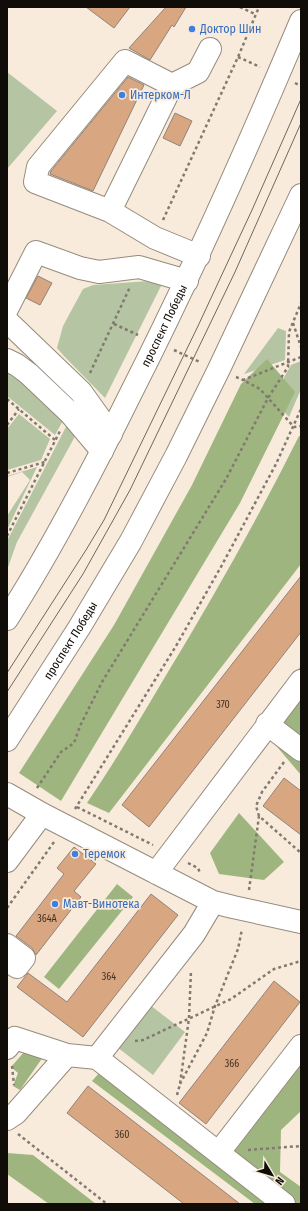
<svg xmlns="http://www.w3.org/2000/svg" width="308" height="1211" font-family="'Fira Sans Condensed',sans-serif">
  <rect width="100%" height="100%" fill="#f8ebdc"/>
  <path fill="#b5c4a2" d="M 7,72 L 57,111 L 7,169 Z
    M 164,280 L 105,398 L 64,356 L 57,348 L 63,326 L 83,289 L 93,285 Z
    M 278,328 L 286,331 L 285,360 L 244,374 Z
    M 301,361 L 301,389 L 289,417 L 272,399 L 291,365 Z
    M 7,368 L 65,417 L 55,435 L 7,396 Z
    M 19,414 L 50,439 L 41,460 L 7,470 L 7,429 Z
    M 69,421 L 78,431 L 17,542 L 7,570 L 7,541 Z
    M 37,467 L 7,530 L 7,516 L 30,480 L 22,472 L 7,477 L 7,476 Z
    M 150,1005 L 185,1032 L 153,1075 L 117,1047 Z"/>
  <path fill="#9fb57f" d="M 267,359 L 295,392 L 240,503 L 61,801 L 19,773 L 114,625 L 192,485 L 241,384 Z
    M 299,436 L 301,436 L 301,564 L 109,813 L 87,803 C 115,762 140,719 165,677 C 213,598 258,518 299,436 Z
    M 301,666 L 301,775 L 256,722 Z
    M 239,813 L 284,862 L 264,880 L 219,874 L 210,853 Z
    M 117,884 L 133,897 L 59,989 L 44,977 Z
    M 25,1051 L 43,1057 L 20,1090 L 13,1086 L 18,1073 L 11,1067 Z
    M 301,1058 L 301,1111 L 281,1130 L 280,1172 L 301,1187 L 301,1204 L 255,1204 L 92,1081 L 100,1072 L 220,1161 Z
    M 7,1153 L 33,1155 L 96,1204 L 49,1204 L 7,1174 Z"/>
  <path fill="#d8a680" stroke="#928379" d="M 86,7 L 130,7 L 114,28 Z
    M 166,7 L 186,7 L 174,27 L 172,25 L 150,60 L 129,48 Z
    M 128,77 L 144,85 L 93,191 L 50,174 L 51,171 Z
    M 175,113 L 192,121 L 180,146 L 163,138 Z
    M 38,276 L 52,283 L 40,305 L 26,298 Z
    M 301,576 L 301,632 L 149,827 L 122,805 Z
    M 284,778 L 301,791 L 301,835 L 263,806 Z
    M 74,847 L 96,864 L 74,891 L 81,897 L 36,955 L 32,948 L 16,936 L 64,874 L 57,868 Z
    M 151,894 L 178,915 L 83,1037 L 17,987 L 28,973 L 67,1002 Z
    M 274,981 L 300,1002 L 206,1124 L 179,1103 Z
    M 88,1086 L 195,1169 L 240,1204 L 184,1204 L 67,1113 Z"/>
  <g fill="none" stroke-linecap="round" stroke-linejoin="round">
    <defs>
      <path id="minor" d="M 110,211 L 35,182 L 38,167 L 125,61 L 172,85
        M 199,256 L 155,238 L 110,211 L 172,85 L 198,72 L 210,49
        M 7,309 L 36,252 L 80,268 L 99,272 L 139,267 L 187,281
        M 7,321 L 81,392 L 111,434
        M 7,360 L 17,365 L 29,374 L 70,413 L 102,451
        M 267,724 L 301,750
        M 7,794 L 42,814 L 213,902 L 233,907 L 301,922
        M 7,861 L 42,814
        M 156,873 L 301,681
        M 7,945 L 24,958 L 17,967 L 7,960
        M 7,1048 L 15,1038 L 67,1055
        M 97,1058 L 284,1204
        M 7,1119 L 16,1113 L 67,1055 L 97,1058 L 194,934 L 213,902
        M 219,1152 L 301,1046"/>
      <g id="major">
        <path id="s1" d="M 7,619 C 53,547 93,470 131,393 C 193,271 248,147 301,21"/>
        <path id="s2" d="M 7,740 L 79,628 L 131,541 L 176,456 L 219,369 L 301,195"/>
      </g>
    </defs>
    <use href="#minor" stroke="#968b7d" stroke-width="24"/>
    <use href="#major" stroke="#968b7d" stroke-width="24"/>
    <path stroke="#827a70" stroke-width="2.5" stroke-dasharray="3 3" stroke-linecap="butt" d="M 240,7 L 255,14
      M 238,57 L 260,67
      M 295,83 L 301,86
      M 163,220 L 238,57 L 259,7
      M 293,323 L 301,347
      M 114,324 L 138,335
      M 174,350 L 200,362
      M 301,357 L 243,380 L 260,389 L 294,427 L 301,426
      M 90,373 L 130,287
      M 236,377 L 243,380
      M 7,399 L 55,440
      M 7,425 L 19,409
      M 7,473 L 45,462
      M 7,536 L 60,431
      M 284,762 L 262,792 L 256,806 L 259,816 L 301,853
      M 37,788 L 61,752 L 74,743 L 80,726 L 102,682 L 226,479 L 268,398 L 288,367 L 289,332 L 301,303
      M 77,807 L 153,845
      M 75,809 L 176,646 L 222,565 L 276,464 L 301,409
      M 188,863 L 198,868 L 200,873
      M 249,890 L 259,816
      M 7,908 L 54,842
      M 135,1041 L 143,1040 L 231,999 L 274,969 L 301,961
      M 12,1066 L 14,1085
      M 180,1084 L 207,1033 L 215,1006 L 238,949 L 242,929
      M 177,1095 L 180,1084 L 189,1018 L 191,971
      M 18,1134 L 107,1204
      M 248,1150 L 301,1146"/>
    <use href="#minor" stroke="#fff" stroke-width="22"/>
    <use href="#major" stroke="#fff" stroke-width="22"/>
    <path stroke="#6f675e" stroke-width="1" d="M 7,673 L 86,550 L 104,520 L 198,326 L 252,210 L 301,99
      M 7,692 L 83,574 L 130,490 L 235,272 L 301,123"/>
  </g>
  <g fill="#3f7fe0" stroke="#f8ebdc" stroke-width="1.5">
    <circle cx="192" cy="29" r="4"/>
    <circle cx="122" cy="95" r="4"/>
    <circle cx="75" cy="854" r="4"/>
    <circle cx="55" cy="904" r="4"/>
  </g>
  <g text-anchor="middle" stroke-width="3.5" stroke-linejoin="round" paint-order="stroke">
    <g font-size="10" fill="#423225">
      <text x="223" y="708">370</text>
      <text x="47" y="922">364А</text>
      <text x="109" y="980">364</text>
      <text x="232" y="1067">366</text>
      <text x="122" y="1138">360</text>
    </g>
    <g font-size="12" fill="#366cbe" stroke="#f8ebdc" text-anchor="start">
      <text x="200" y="33">Доктор Шин</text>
      <text x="130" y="99">Интерком-Л</text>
      <text x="83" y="858">Теремок</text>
      <text x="63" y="908">Мавт-Винотека</text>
    </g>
    <g font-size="12" fill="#100c07" stroke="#f8ebdc">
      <text dy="4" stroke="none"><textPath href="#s1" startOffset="333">проспект Победы</textPath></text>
      <text dy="4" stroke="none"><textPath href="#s2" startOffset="118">проспект Победы</textPath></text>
    </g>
  </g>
  <rect width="308" height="1211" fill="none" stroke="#100c07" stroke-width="16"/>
  <g transform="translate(272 1175) rotate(128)" stroke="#f8ebdc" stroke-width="3" paint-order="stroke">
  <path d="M0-3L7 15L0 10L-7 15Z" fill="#100c07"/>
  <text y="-6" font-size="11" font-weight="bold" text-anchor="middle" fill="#100c07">N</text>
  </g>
</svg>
